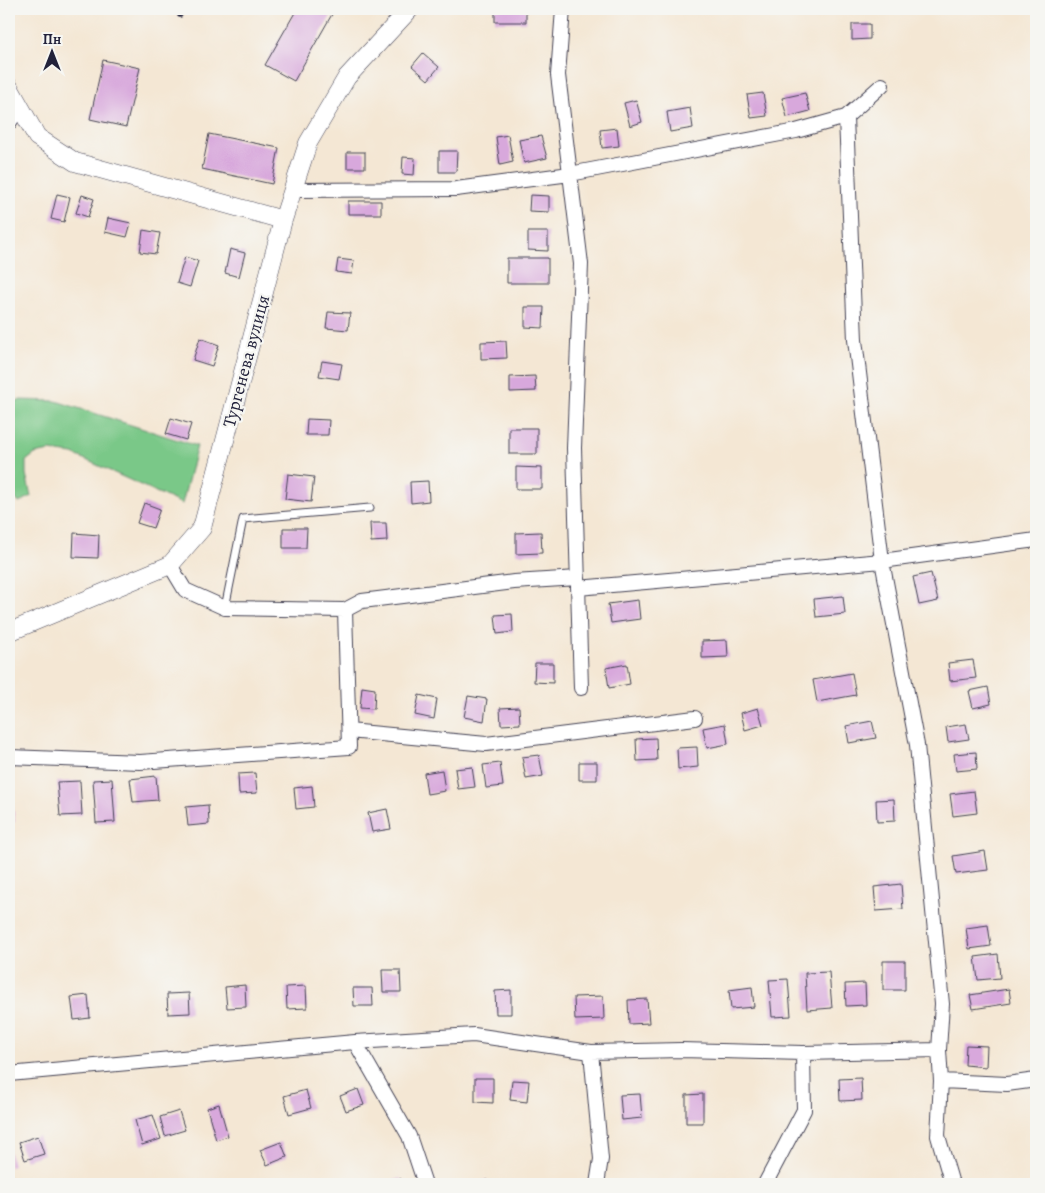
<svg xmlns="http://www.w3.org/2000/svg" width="1045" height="1193" font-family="Alegreya,serif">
  <rect width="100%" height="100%" fill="#f6f6f2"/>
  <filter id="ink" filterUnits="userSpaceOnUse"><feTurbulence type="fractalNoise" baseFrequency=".02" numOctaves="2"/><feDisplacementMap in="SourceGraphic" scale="10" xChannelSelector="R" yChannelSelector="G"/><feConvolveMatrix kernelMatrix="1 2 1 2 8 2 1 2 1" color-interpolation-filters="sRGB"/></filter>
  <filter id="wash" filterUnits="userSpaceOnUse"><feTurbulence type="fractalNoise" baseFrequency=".0096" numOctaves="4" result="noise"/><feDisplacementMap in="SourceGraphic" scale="20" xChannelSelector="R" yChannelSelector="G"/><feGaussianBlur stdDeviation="1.12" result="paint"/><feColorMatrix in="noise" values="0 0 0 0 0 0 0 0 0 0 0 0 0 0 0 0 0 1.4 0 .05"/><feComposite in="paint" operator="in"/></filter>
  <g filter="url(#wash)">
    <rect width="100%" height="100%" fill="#f4e7d4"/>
    <path fill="#7ac888" stroke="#4e7562" d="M 19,400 L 56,401 L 197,446 L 182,504 L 73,454 L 50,451 L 35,454 L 26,461 L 26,474 L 31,496 L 19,503 L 11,493 L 9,487 L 9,416 L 12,403 Z"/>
    <g id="blocks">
      <path fill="#d8a8dc" d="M 297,9 L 335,9 L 294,81 L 265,65 Z
        M 495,9 L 526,9 L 526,22 L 495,22 Z
        M 852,24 L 870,24 L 870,39 L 852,40 Z
        M 423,53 L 439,67 L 428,80 L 412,66 Z
        M 103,60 L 140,68 L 126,127 L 90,119 Z
        M 763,93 L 767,116 L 751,118 L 747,95 Z
        M 805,93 L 810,111 L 787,117 L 782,98 Z
        M 636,100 L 642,122 L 630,126 L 624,103 Z
        M 690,108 L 693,128 L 670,132 L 667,112 Z
        M 617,128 L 619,146 L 602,148 L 600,130 Z
        M 209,134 L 279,148 L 272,184 L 202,169 Z
        M 508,135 L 513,162 L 500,165 L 496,137 Z
        M 541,136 L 547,158 L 524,163 L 519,140 Z
        M 439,151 L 457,151 L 456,172 L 439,172 Z
        M 347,152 L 365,152 L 365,168 L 347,168 Z
        M 403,157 L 415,158 L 414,175 L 402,174 Z
        M 57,194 L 70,197 L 64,222 L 51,219 Z
        M 82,195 L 94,199 L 88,217 L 76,213 Z
        M 530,195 L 549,196 L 549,212 L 529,211 Z
        M 348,201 L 381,201 L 381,214 L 348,214 Z
        M 108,218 L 131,223 L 127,237 L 105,232 Z
        M 143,230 L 160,233 L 156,254 L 140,252 Z
        M 528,232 L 548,232 L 548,251 L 528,250 Z
        M 230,249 L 245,253 L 239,277 L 225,273 Z
        M 185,257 L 198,261 L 190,287 L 177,283 Z
        M 507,258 L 548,258 L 548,283 L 507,283 Z
        M 338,259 L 354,261 L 352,274 L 336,272 Z
        M 525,307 L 544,307 L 543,328 L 525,327 Z
        M 328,312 L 350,313 L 348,330 L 326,328 Z
        M 200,338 L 219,345 L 212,366 L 193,360 Z
        M 506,341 L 507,358 L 481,359 L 481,342 Z
        M 322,361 L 342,364 L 339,379 L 319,376 Z
        M 535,376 L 536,391 L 510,392 L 510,377 Z
        M 171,418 L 191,424 L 186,440 L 166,434 Z
        M 307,419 L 329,420 L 328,435 L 306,435 Z
        M 509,428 L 537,428 L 537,454 L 509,454 Z
        M 516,467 L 542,468 L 542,489 L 516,489 Z
        M 288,474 L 314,477 L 311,502 L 285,499 Z
        M 428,481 L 429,501 L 411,503 L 410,482 Z
        M 144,503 L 160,509 L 153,528 L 137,523 Z
        M 370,523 L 386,523 L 387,541 L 371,542 Z
        M 283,528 L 307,528 L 306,548 L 283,548 Z
        M 541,532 L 542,553 L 516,554 L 516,533 Z
        M 74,533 L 99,535 L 98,558 L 73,557 Z
        M 931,573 L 938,601 L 919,605 L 913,577 Z
        M 843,596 L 845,614 L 816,617 L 814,599 Z
        M 638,600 L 640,619 L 611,623 L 608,604 Z
        M 512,614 L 513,632 L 497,634 L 495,615 Z
        M 727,640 L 728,657 L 702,658 L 702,641 Z
        M 973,660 L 976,678 L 950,681 L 948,663 Z
        M 535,663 L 553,663 L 553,683 L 534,682 Z
        M 627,664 L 630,684 L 609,688 L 606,668 Z
        M 852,673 L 856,695 L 817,702 L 813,680 Z
        M 362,687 L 375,689 L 374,709 L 360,708 Z
        M 988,687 L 991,704 L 973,708 L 969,691 Z
        M 419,695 L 437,699 L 434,719 L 415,715 Z
        M 468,696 L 487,699 L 484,721 L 464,717 Z
        M 519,707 L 520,724 L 501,725 L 500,708 Z
        M 758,708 L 763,725 L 745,730 L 741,713 Z
        M 872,721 L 876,738 L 849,743 L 846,726 Z
        M 725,724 L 728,744 L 707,748 L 703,728 Z
        M 966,724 L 969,739 L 948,742 L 946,727 Z
        M 656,738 L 657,760 L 637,761 L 636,739 Z
        M 697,747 L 698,767 L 678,769 L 677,748 Z
        M 976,752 L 977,769 L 956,771 L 954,754 Z
        M 539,755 L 543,776 L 526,779 L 522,757 Z
        M 579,762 L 597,762 L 597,780 L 579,780 Z
        M 500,763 L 503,786 L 486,788 L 483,765 Z
        M 472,767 L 475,787 L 458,789 L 455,769 Z
        M 442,770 L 445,791 L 427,794 L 424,773 Z
        M 255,773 L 257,793 L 239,794 L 238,774 Z
        M 156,776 L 158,800 L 133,802 L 130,779 Z
        M 112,779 L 115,822 L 96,823 L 93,780 Z
        M 80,781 L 82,815 L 60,816 L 57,782 Z
        M 312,786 L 314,807 L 296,809 L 294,788 Z
        M 9,788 L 11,788 L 15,822 L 9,823 Z
        M 974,791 L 977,813 L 953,816 L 950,794 Z
        M 894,799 L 895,821 L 877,822 L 876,800 Z
        M 208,805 L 209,824 L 188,826 L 186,807 Z
        M 387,809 L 391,829 L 372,832 L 368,813 Z
        M 985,851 L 988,870 L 956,874 L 953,856 Z
        M 901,884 L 903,909 L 876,911 L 874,887 Z
        M 988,925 L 991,946 L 969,949 L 966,928 Z
        M 998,954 L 1000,978 L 978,980 L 975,957 Z
        M 883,961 L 905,961 L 905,990 L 883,990 Z
        M 382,970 L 400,970 L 401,992 L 383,992 Z
        M 829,972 L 832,1008 L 807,1010 L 805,973 Z
        M 788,979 L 791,1016 L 772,1017 L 769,980 Z
        M 865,983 L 866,1005 L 846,1006 L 845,984 Z
        M 245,985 L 246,1007 L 227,1008 L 225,987 Z
        M 306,986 L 307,1008 L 287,1009 L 286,987 Z
        M 752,987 L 754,1007 L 731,1009 L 729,990 Z
        M 353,988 L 372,988 L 373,1006 L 354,1006 Z
        M 1009,989 L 1011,1003 L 973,1009 L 970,995 Z
        M 511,990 L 511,1014 L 496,1014 L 495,991 Z
        M 189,993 L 190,1013 L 168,1014 L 167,994 Z
        M 88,995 L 90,1018 L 74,1020 L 71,997 Z
        M 603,996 L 604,1019 L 575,1020 L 574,997 Z
        M 647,999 L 649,1023 L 629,1024 L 628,1000 Z
        M 966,1045 L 987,1046 L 986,1067 L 965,1065 Z
        M 475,1078 L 493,1078 L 493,1103 L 475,1102 Z
        M 861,1078 L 862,1100 L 840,1101 L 839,1079 Z
        M 512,1080 L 529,1081 L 527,1102 L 510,1100 Z
        M 358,1089 L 364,1105 L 346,1111 L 340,1096 Z
        M 306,1090 L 311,1108 L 289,1114 L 284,1096 Z
        M 640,1094 L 642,1118 L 622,1120 L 620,1095 Z
        M 703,1094 L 703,1123 L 686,1123 L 686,1095 Z
        M 1033,1100 L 1036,1100 L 1036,1124 L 1033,1124 Z
        M 219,1104 L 228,1136 L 216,1140 L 207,1108 Z
        M 179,1111 L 185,1130 L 165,1136 L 160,1117 Z
        M 153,1115 L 161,1139 L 142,1145 L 135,1120 Z
        M 38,1136 L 44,1154 L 25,1160 L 19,1142 Z
        M 281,1142 L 287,1157 L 267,1165 L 260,1150 Z
        M 9,1149 L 13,1166 L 9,1167 Z
        M 400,1178 L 403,1184 L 387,1184 Z
        M 488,1180 L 489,1184 L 468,1184 L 468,1183 Z"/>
    </g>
  </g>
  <g filter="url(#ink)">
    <use href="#blocks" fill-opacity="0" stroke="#424052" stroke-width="1"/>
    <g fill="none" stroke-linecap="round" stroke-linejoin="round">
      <defs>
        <path id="service" d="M 225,608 L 243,519 L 370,508"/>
        <path id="minor" d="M 563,9 L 558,75 L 581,264 L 574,448 L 581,688
          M 846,117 L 855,340 L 882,561 L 917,745 L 942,1004 L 939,1050 L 941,1081 L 938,1136 L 952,1184
          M 9,123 L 19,108
          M 294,190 L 456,189 L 570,174 L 796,131 L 846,117 L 882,85
          M 170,565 L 185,590 L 225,608 L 345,610 L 362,601 L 514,582 L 578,578
          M 578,588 L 882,561 L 1036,540
          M 349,731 L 486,744 L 695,718
          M 9,757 L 140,762 L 349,747 L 345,610
          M 355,1042 L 409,1136 L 425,1184
          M 591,1052 L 601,1159 L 597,1184
          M 9,1074 L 355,1042 L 474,1035 L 591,1052 L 681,1050 L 803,1053 L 939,1050
          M 941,1081 L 1007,1084 L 1036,1080
          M 765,1184 L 804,1110 L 803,1053"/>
        <path id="tertiary" d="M 9,87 L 37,137 L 75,162 L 283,220
          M 9,632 L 170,565 L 202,528 L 283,220 L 308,143 L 347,77 L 410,9"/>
      </defs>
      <use href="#service" stroke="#424052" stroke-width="9"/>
      <use href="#minor" stroke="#424052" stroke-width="16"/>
      <use href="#tertiary" stroke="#424052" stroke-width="19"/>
      <use href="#service" stroke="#fff" stroke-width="7"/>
      <use href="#minor" stroke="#fff" stroke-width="14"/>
      <use href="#tertiary" stroke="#fff" stroke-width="18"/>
      <defs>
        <path id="rail" d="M 180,15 L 182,9"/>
      </defs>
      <use href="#rail" stroke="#22223b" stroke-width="5.5"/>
      <use href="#rail" stroke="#f6f6f2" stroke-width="4" stroke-dasharray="11" stroke-linecap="butt"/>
    </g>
  </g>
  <g text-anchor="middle" stroke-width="4.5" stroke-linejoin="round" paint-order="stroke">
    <g font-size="18" fill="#22223b" stroke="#f6f6f2">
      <text transform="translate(246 361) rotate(-75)" y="6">Тургенева вулиця</text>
    </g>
  </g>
  <rect width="1045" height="1193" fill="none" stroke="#f6f6f2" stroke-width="30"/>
  <g transform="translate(52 52)" stroke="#f6f6f2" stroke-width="4" paint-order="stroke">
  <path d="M0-4L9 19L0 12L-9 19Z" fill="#22223b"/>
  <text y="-8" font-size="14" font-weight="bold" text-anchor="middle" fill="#22223b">Пн</text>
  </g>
</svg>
